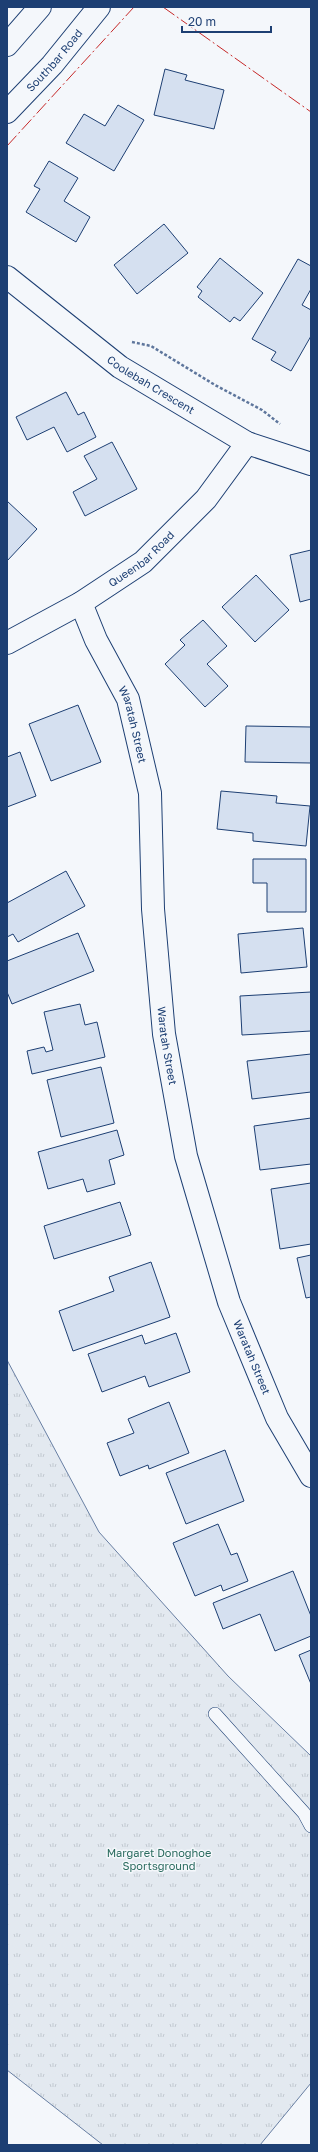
<svg xmlns="http://www.w3.org/2000/svg" width="318" height="2152" font-family="'Golos Text',sans-serif">
  <defs>
    <pattern id="grass-tufts" width="24" height="20" patternUnits="userSpaceOnUse"><rect width="24" height="20" fill="#e3e9f0"/><path d="M3 7l-1-3M5 7V3M7 7l1-3M15 17l-1-3M17 17v-4M19 17l1-3" fill="none" stroke="#c2c9d1"/></pattern>
  </defs>
  <rect width="100%" height="100%" fill="#f4f7fb"/>
  <path fill="url(#grass-tufts)" stroke="#687fa3" d="M 7,1360 L 99,1532 L 228,1676 L 311,1756 L 311,2083 L 260,2145 L 103,2145 L 7,2070 Z"/>
  <path fill="#d5e0f0" stroke="#1d3f73" d="M 165,69 L 187,75 L 185,80 L 224,90 L 214,129 L 154,115 Z
    M 118,105 L 144,120 L 114,171 L 66,143 L 84,114 L 105,126 Z
    M 49,161 L 78,178 L 64,201 L 90,217 L 76,242 L 26,212 L 40,189 L 34,186 Z
    M 164,224 L 188,253 L 137,294 L 114,265 Z
    M 220,258 L 263,293 L 240,321 L 234,317 L 230,322 L 198,297 L 202,291 L 197,287 Z
    M 298,259 L 311,266 L 311,289 L 302,305 L 311,310 L 311,336 L 291,371 L 271,360 L 276,352 L 252,339 Z
    M 66,392 L 78,415 L 84,412 L 96,437 L 67,452 L 54,427 L 27,440 L 16,417 Z
    M 112,442 L 137,489 L 85,516 L 73,492 L 97,479 L 84,456 Z
    M 7,501 L 37,529 L 7,561 Z
    M 311,550 L 311,599 L 300,602 L 290,555 Z
    M 256,575 L 289,610 L 255,642 L 222,607 Z
    M 203,620 L 227,646 L 207,664 L 228,686 L 205,707 L 165,664 L 185,645 L 180,640 Z
    M 78,705 L 101,762 L 51,781 L 29,724 Z
    M 246,726 L 311,727 L 311,763 L 245,762 Z
    M 20,752 L 36,796 L 7,807 L 7,757 Z
    M 221,791 L 277,796 L 276,803 L 310,806 L 306,846 L 253,841 L 253,833 L 217,829 Z
    M 253,859 L 306,859 L 306,912 L 267,912 L 267,883 L 253,883 Z
    M 66,871 L 85,906 L 18,942 L 13,934 L 7,937 L 7,903 Z
    M 303,928 L 307,967 L 241,973 L 238,934 Z
    M 78,933 L 94,971 L 12,1004 L 7,992 L 7,961 Z
    M 311,992 L 311,1031 L 242,1035 L 240,996 Z
    M 80,1004 L 85,1025 L 97,1022 L 105,1057 L 32,1074 L 27,1051 L 44,1047 L 46,1052 L 53,1050 L 44,1012 Z
    M 311,1054 L 311,1092 L 252,1099 L 247,1061 Z
    M 101,1067 L 114,1123 L 61,1137 L 47,1080 Z
    M 311,1118 L 311,1164 L 260,1170 L 254,1126 Z
    M 117,1130 L 124,1155 L 109,1160 L 115,1184 L 87,1192 L 83,1179 L 48,1189 L 38,1152 Z
    M 311,1183 L 311,1244 L 280,1249 L 271,1189 Z
    M 120,1202 L 131,1235 L 54,1259 L 44,1226 Z
    M 311,1255 L 311,1297 L 306,1298 L 297,1258 Z
    M 151,1262 L 170,1317 L 73,1351 L 59,1311 L 114,1291 L 109,1277 Z
    M 176,1333 L 190,1372 L 149,1387 L 145,1376 L 102,1392 L 88,1354 L 142,1335 L 145,1344 Z
    M 169,1402 L 189,1453 L 149,1469 L 148,1465 L 120,1476 L 107,1443 L 134,1433 L 128,1419 Z
    M 225,1450 L 244,1501 L 186,1524 L 166,1473 Z
    M 218,1524 L 231,1555 L 237,1553 L 248,1581 L 223,1591 L 221,1585 L 195,1596 L 173,1543 Z
    M 293,1571 L 311,1616 L 311,1636 L 275,1651 L 260,1614 L 223,1629 L 213,1603 Z
    M 311,1650 L 311,1684 L 299,1655 Z"/>
  <g fill="none" stroke-linecap="round" stroke-linejoin="round">
    <defs>
      <path id="service" d="M 215,1714 L 304,1813 L 311,1826"/>
      <g id="minor">
        <path id="s1" d="M 7,277 L 120,367 L 247,443 L 311,464"/>
        <path id="s2" d="M 81,603 L 96,640 L 128,699 L 150,793 L 153,909 L 164,1034 L 186,1156 L 229,1302 L 277,1418 L 311,1476"/>
        <path id="s3" d="M 7,643 L 81,603 L 143,562 L 206,499 L 247,443"/>
      </g>
      <g id="secondary">
        <path d="M 7,45 L 40,7"/>
        <path id="s4" d="M 7,112 L 52,65 L 99,7"/>
      </g>
    </defs>
    <use href="#service" stroke="#1d3f73" stroke-width="14"/>
    <use href="#minor" stroke="#1d3f73" stroke-width="24"/>
    <use href="#secondary" stroke="#1d3f73" stroke-width="24"/>
    <path stroke="#5e769c" stroke-width="2.5" stroke-dasharray="3 2" stroke-linecap="butt" d="M 132,342 L 151,346 L 215,385 L 262,410 L 280,424"/>
    <use href="#service" stroke="#f4f7fb" stroke-width="13"/>
    <use href="#minor" stroke="#f4f7fb" stroke-width="22"/>
    <use href="#secondary" stroke="#f4f7fb" stroke-width="22"/>
    <path stroke="#c62828" stroke-width="1" stroke-dasharray="14 3 2 3" stroke-linecap="butt" d="M 163,7 L 311,112
      M 7,146 L 134,7"/>
  </g>
  <g text-anchor="middle" stroke-width="3" stroke-linejoin="round" paint-order="stroke">
    <g font-size="11" fill="#1d3f73" stroke="#f4f7fb">
      <text dy="4" stroke="none"><textPath href="#s4" startOffset="70">Southbar Road</textPath></text>
      <text dy="4" stroke="none"><textPath href="#s1" startOffset="180">Coolebah Crescent</textPath></text>
      <text dy="4" stroke="none"><textPath href="#s3" startOffset="159">Queenbar Road</textPath></text>
      <text dy="4" stroke="none"><textPath href="#s2" startOffset="133">Waratah Street</textPath></text>
      <text dy="4" stroke="none"><textPath href="#s2" startOffset="457">Waratah Street</textPath></text>
      <text dy="4" stroke="none"><textPath href="#s2" startOffset="781">Waratah Street</textPath></text>
    </g>
    <g font-size="11" fill="#2c6c60" stroke="#f4f7fb">
      <text x="159" y="1857">Margaret Donoghoe<tspan x="159" dy="13">Sportsground</tspan></text>
    </g>
  </g>
  <rect width="318" height="2152" fill="none" stroke="#1d3f73" stroke-width="16"/>
  <path d="M182 26v6h89v-6" fill="none" stroke="#1d3f73" stroke-width="2"/>
  <text x="188" y="26" font-size="12" fill="#1d3f73" stroke="#f4f7fb" stroke-width="3" paint-order="stroke">20 m</text>
</svg>
